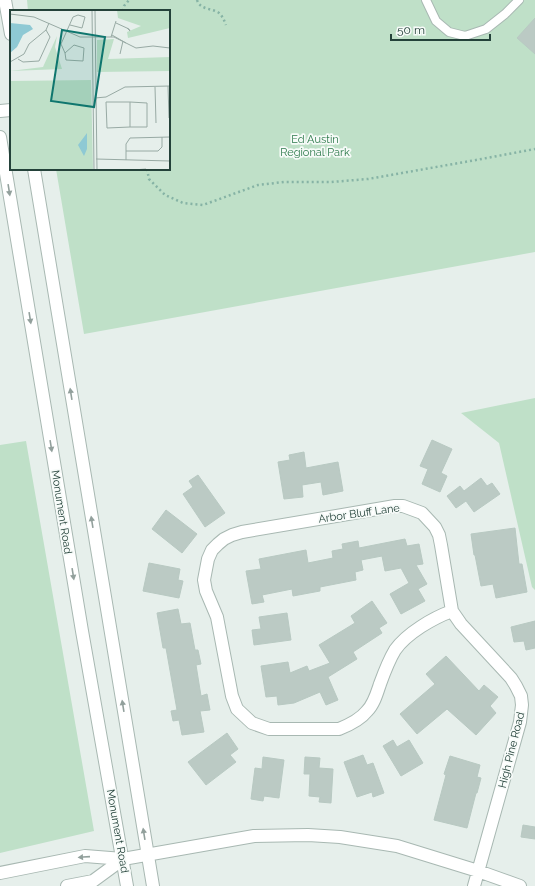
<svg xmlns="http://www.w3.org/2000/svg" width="535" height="886" font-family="Raleway,sans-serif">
  <rect width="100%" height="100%" fill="#e6efeb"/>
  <path fill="#bfe0c8" d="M 27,0 L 535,0 L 535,252 L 84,334 L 56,169 L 169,169 L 169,11 L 28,11 Z
    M 535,398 L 535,590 L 532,587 L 499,443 L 461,413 Z
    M 26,441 L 94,831 L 0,853 L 0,445 Z"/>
  <path fill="#bbcac4" stroke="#b8c9c2" d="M 535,18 L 535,54 L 517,38 Z
    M 432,440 L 452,449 L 441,473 L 447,476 L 440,492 L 422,484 L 428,469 L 420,466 Z
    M 304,452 L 306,468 L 338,462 L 343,491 L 323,495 L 321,482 L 302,485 L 303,497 L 284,499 L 278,462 L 290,460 L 289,455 Z
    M 198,475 L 225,513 L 205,527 L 183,494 L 193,487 L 189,481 Z
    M 481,478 L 487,486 L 492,483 L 500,494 L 474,512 L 466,501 L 456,508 L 447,496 L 460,486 L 464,491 Z
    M 166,510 L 197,534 L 182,553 L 152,529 Z
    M 515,528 L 519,564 L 522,564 L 527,592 L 496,598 L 493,584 L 481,586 L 475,555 L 474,555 L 471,534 Z
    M 405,539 L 407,546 L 419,544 L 423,564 L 416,565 L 427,584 L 418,589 L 425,601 L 401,614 L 390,594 L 409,583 L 401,568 L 385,571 L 382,556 L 361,560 L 363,570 L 355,572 L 356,580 L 320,587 L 320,591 L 293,596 L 292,589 L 262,595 L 264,602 L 252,604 L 246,571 L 261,569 L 259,559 L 306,550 L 308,563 L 333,558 L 332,551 L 343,549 L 342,544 L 358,541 L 359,548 Z
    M 149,563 L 180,569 L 178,580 L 183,581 L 179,598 L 143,591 Z
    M 372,601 L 387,623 L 379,628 L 382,633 L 353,652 L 357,659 L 328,677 L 338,700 L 326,705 L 320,692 L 294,703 L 278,705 L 277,696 L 266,697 L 261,666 L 288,662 L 290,673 L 307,666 L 309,671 L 330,663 L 319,645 L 355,623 L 351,616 Z
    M 178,609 L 181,624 L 190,623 L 195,650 L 198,650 L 201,664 L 196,665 L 201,696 L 207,694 L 210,710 L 200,711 L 204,732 L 182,735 L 179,720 L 173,721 L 171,711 L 177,710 L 166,648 L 163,648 L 157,613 Z
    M 287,613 L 291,640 L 254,645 L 252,630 L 261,629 L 259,617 Z
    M 535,621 L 535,648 L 526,650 L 524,641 L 514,642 L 511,627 Z
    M 446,656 L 479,691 L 484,685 L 498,697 L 490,706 L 496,713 L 476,735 L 447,709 L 417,734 L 400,714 L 435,684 L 426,674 Z
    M 227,733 L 238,749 L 230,755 L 236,762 L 206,785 L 188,762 Z
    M 393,740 L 397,747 L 409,740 L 423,763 L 401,776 L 383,746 Z
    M 363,755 L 367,765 L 373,763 L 384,793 L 373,797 L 372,792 L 357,797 L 344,762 Z
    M 450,756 L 480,765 L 477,777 L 481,778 L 477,793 L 476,793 L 467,828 L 434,820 L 446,775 L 444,774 Z
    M 263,757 L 284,760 L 279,798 L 264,796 L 263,801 L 251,799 L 255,768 L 262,769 Z
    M 305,757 L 320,758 L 319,768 L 333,769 L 331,803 L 319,802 L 320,797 L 309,796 L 310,774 L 304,774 Z
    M 523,825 L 535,827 L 535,839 L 521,837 Z"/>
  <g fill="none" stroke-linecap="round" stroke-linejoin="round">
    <defs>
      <path id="service" d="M 426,0 L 436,21 L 449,32 L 465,36 L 486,29 L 505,14 L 519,0"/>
      <path id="minor" d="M 0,111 L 11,110
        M 452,611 C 433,618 407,633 395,650 C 389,660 384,673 380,684 C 377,693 374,704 367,711 C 360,720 349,725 339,729 L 269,729 L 252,723 L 237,709 L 232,696 L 217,617 L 206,591 L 204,580 L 208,559 L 212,550 L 218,544 L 224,539 L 232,535 L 242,532 L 395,506 L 403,506 L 422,513 L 435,527 L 439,535 L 441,545 L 452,611 L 461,624 L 511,678 L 516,686 L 521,696 L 522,705 L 520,722 L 474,886
        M 0,873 L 85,856 L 123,859 L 254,836 L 308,835 L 340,837 L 397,846 L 478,871 L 520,886
        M 67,886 L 93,881 L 123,859"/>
      <path id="tertiary" d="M 5,0 L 11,34
        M 0,137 L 82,631 L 127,886
        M 34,169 L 153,886"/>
    </defs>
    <use href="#service" stroke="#a8b8b2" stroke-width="10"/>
    <use href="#minor" stroke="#a8b8b2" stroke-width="14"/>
    <use href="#tertiary" stroke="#a8b8b2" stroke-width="14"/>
    <path stroke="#86b3a5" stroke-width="2.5" stroke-dasharray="2 3" stroke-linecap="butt" d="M 197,0 C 200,10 212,8 219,13 C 223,17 224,20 226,25
      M 123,11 L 124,6 L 129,0
      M 147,169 L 149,179 L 165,195 L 183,203 L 203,205 L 258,185 L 284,182 L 331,182 L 368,179 L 476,160 L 535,149"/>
    <use href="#service" stroke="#fff" stroke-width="8"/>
    <use href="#minor" stroke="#fff" stroke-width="12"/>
    <use href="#tertiary" stroke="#fff" stroke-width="12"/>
  </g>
  <defs><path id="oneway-solid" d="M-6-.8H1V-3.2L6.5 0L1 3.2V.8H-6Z"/></defs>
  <g fill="#92a09c">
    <use href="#oneway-solid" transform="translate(9 190) rotate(81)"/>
    <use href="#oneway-solid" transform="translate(30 318) rotate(81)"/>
    <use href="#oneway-solid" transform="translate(71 394) rotate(-99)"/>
    <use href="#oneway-solid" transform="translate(51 446) rotate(81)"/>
    <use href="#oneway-solid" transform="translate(92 522) rotate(-99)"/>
    <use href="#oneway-solid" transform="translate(73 574) rotate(81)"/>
    <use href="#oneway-solid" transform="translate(123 706) rotate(-99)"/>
    <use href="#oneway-solid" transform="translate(144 834) rotate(-99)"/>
    <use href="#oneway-solid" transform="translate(84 857) rotate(176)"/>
  </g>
  <g text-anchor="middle" stroke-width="3.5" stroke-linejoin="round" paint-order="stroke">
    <g font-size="11" fill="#2d7a4b" stroke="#f7fbf9">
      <text x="315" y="143">Ed Austin<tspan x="315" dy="13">Regional Park</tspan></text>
    </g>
    <g font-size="11" fill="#24423a" stroke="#f7fbf9">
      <text transform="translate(62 512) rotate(81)" y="4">Monument Road</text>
      <text transform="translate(359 513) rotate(-8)" y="4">Arbor Bluff Lane</text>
      <text transform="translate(511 750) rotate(-76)" y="4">High Pine Road</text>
      <text transform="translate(118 831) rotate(80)" y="4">Monument Road</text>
    </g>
  </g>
  <g transform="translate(10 10)">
    <rect width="160" height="160" fill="#e6efeb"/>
    <path d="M 107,0 L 160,0 L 160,18 L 118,28 L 117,22 L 131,16 L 108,8 ZM 47,26 L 45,37 L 52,59 L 0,61 L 33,57 ZM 104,29 L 98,49 L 160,47 L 160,61 L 87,62 L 87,30 ZM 81,70 L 83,160 L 0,160 L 0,71 Z" fill="#bfe0c8"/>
    <path d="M 0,13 L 20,15 L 23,19 L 13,25 L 7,37 L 0,43 ZM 77,123 L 77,139 L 74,146 L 68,135 Z" fill="#8ec9d4"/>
    <path fill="none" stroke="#98aaa4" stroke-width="1" d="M 82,0 L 84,160M 85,0 L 87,160M 0,4 L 24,7 L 70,27 L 104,27 L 126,38 L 143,36 L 160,38M 106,13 L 119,19 L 120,21 L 117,18M 102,25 L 116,33M 101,27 L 106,11M 64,35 L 74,38 L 73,51 L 56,50 L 55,43 ZM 55,43 L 51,34 L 63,7 L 68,5 L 75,7 L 72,18 L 60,15M 110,44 L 113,31M 8,49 L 13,52 L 29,51 L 40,27 L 36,20M 0,52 L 14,44 L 19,34 L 36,20 L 39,13M 158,76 L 159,108M 145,77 L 146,113M 85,88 L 96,87 L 115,77 L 160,76M 96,92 L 120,92 L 120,117 L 97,118 ZM 120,92 L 137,93 L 137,117 L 120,117M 116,141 L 148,141 L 152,137 L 152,127M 86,149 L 160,151M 116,150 L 116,134 L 120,128 L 160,127M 123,160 L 136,159"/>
    <path fill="#0f766e" fill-opacity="0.15" stroke="#0f766e" stroke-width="2" d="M 52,20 L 95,27 L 84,97 L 41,91 Z"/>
    <rect width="160" height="160" fill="none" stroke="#24423a" stroke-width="2"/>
  </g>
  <path d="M391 34v6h99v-6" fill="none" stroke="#24423a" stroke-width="2"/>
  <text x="397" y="34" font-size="12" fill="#24423a" stroke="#f7fbf9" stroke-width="3" paint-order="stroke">50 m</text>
</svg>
